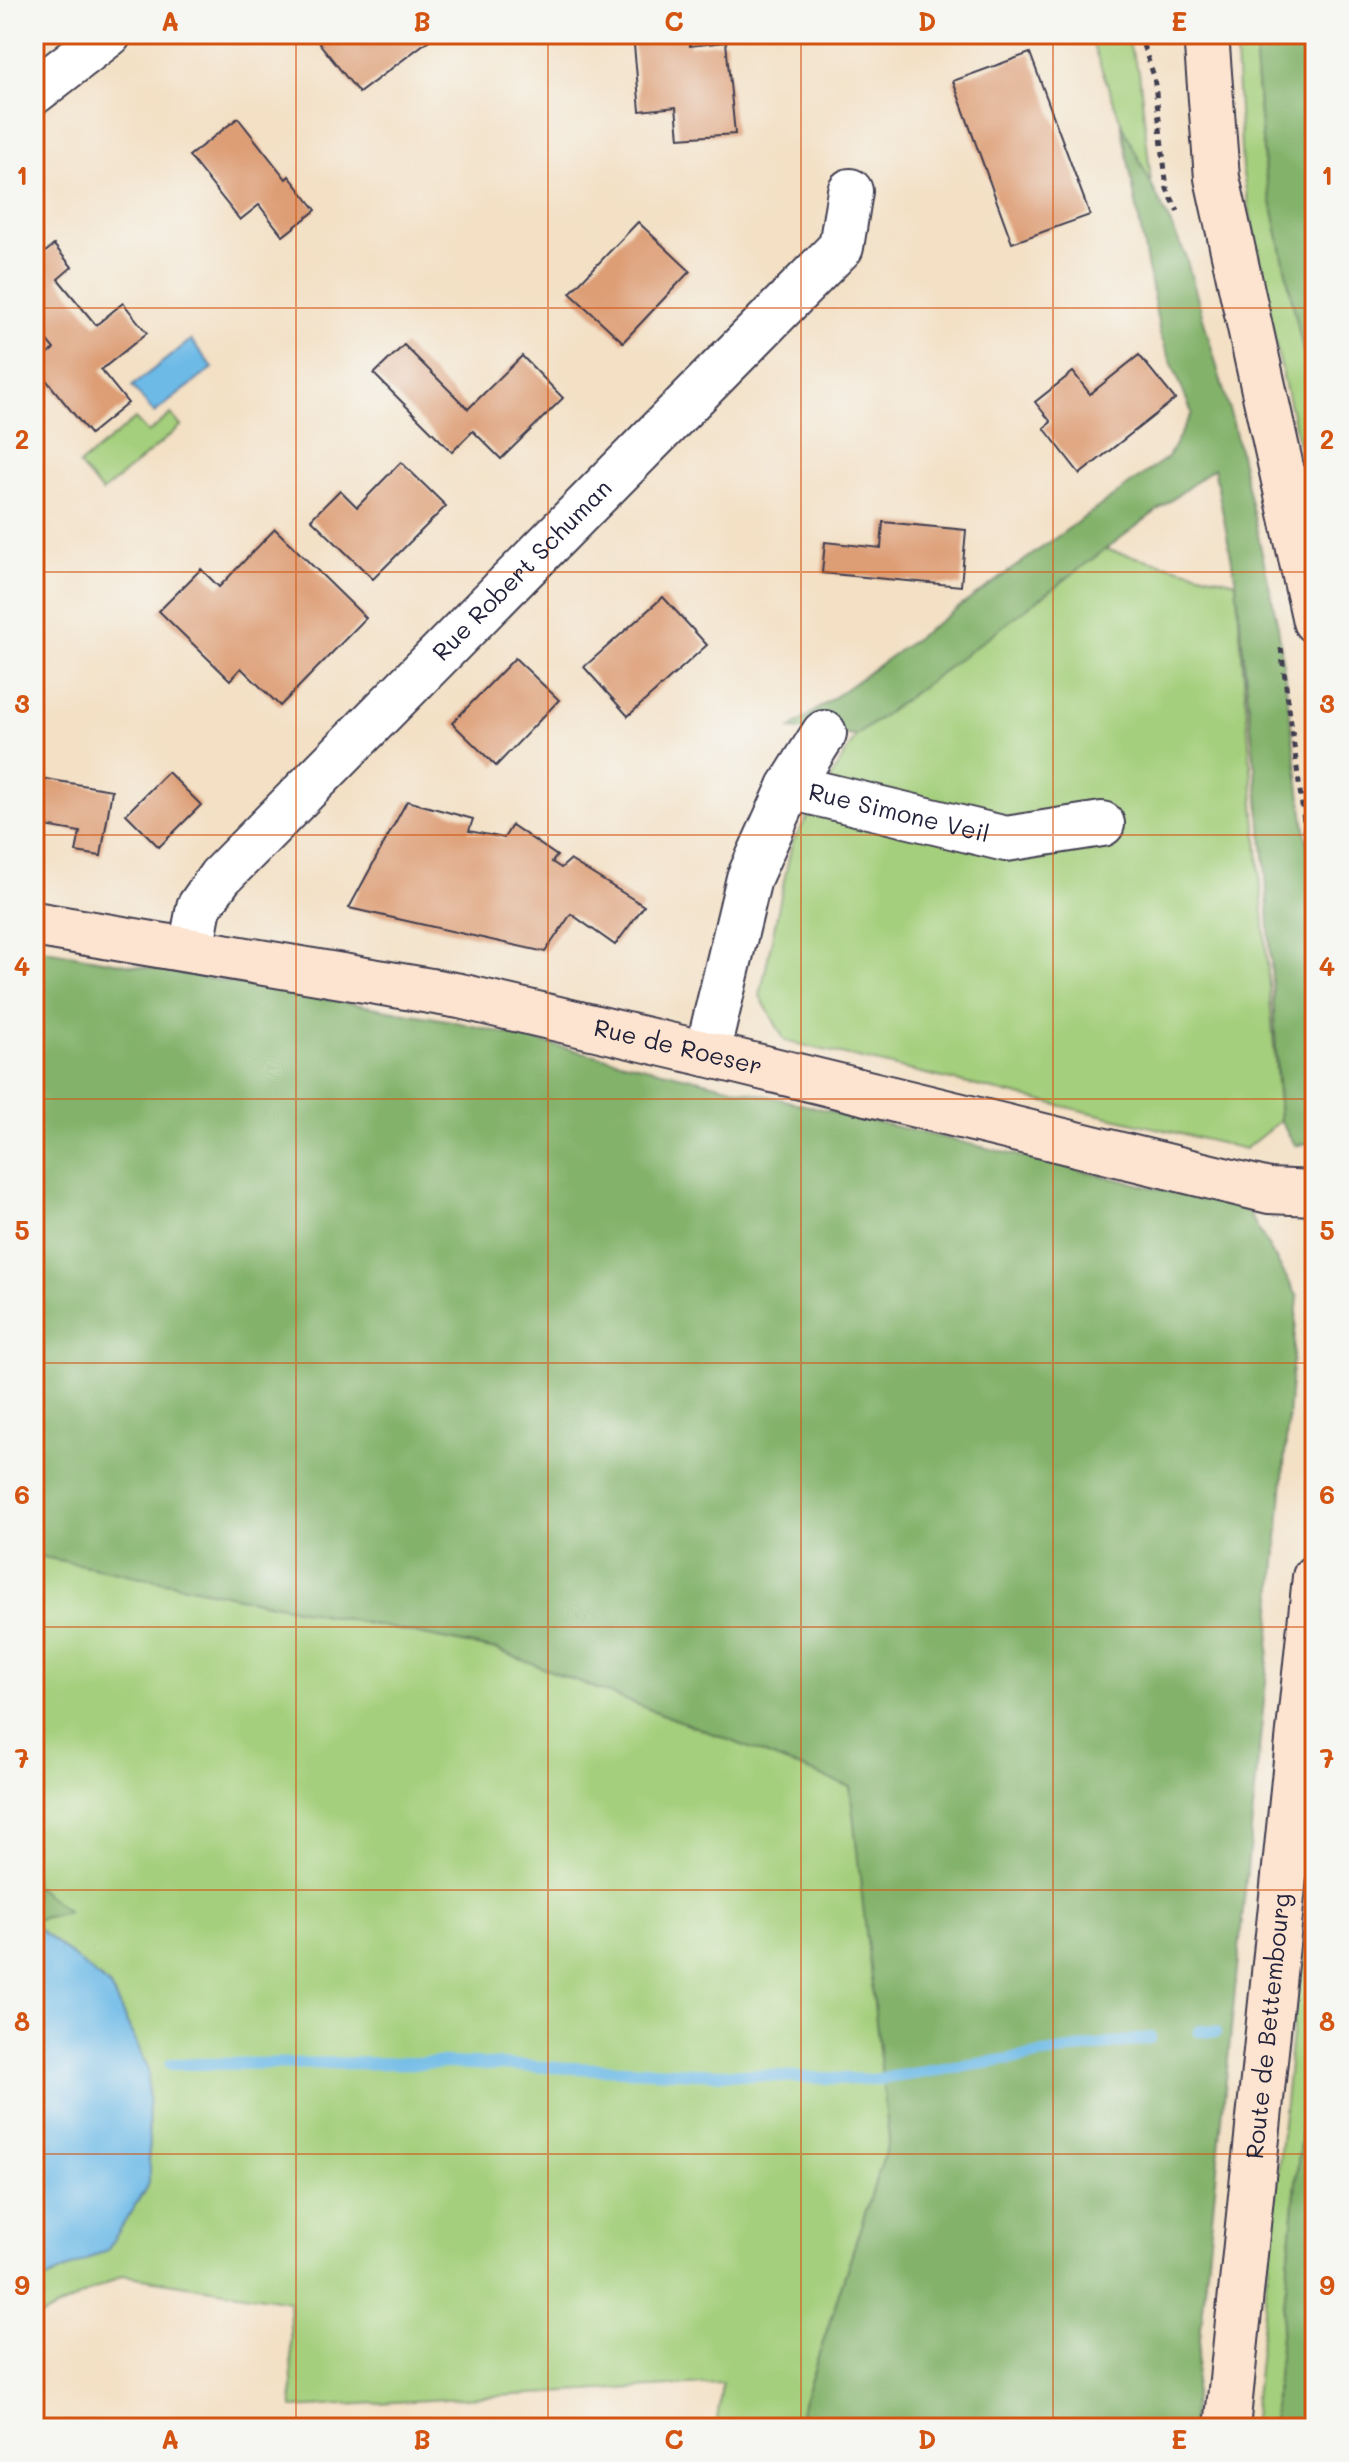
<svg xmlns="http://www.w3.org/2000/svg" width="1349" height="2462" font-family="Mali,sans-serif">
  <rect width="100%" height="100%" fill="#f6f6f2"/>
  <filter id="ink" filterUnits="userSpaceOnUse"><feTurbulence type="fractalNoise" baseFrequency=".0125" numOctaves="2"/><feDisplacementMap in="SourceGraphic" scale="16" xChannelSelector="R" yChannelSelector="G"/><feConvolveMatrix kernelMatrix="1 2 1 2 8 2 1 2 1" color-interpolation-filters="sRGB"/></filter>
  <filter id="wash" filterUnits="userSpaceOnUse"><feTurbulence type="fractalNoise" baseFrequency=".006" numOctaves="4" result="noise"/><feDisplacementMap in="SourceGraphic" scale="32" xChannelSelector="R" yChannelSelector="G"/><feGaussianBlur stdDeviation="1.8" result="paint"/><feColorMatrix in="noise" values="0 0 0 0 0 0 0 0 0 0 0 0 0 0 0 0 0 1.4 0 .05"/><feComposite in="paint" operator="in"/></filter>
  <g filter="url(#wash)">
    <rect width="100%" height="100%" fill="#f3e0c5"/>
    <path fill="#a4cf7b" stroke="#63785b" stroke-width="2" d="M 1089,34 L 1125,34 L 1139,72 L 1152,190 L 1121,122 Z
      M 1235,34 L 1261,34 L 1255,61 L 1265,173 L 1315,407 L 1315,515 L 1267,307 L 1242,168 Z
      M 171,414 L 181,426 L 102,492 L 79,465 L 135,419 L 148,433 Z
      M 1104,549 L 1236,582 L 1280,1121 L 1245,1149 L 785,1041 L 760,996 L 792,843 L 856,736 Z
      M 34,1555 L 497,1650 L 851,1787 L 889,2140 L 795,2428 L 716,2428 L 722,2383 L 293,2408 L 289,2301 L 123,2275 L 34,2320 L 34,2285 L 107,2250 L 149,2183 L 148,2068 L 110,1987 L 34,1925 L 34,1920 L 67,1912 L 34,1887 Z
      M 1315,1807 L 1315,1988 L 1272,2428 L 1252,2428 Z"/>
    <path fill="#83b26b" stroke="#526a53" stroke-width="2" d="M 1261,34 L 1315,34 L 1315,407 L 1265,173 L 1255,61 Z
      M 1121,122 L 1185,254 L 1234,427 L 1278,626 L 1312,881 L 1315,930 L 1315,1141 L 1296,1146 L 1280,1121 L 1266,874 L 1236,582 L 1214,468 L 856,736 L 790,729 L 1168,457 L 1192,413 L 1160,334 Z
      M 34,948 L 452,1021 L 1247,1210 L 1298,1297 L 1267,1671 L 1191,2428 L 795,2428 L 889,2140 L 850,1787 L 497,1650 L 34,1555 Z
      M 34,1887 L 38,1888 L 68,1912 L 34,1920 Z
      M 1315,1988 L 1315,2428 L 1272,2428 Z"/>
    <path fill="#6dbae7" stroke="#486e91" stroke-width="2" d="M 191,340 L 213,368 L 154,413 L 132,386 Z
      M 34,1925 L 110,1987 L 148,2068 L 149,2183 L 107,2250 L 34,2285 Z"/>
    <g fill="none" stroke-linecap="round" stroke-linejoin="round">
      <path stroke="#6dbae7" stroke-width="12" d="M 1199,2031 L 1216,2032
        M 171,2064 L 447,2063 L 873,2080 L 1150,2038"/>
    </g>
    <g id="blocks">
      <path fill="#dd9d75" d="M 312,34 L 437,34 L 359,93 Z
        M 633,34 L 689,34 L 690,46 L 726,42 L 735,134 L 679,138 L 676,107 L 640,111 Z
        M 1030,53 L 1090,215 L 1012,243 L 953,81 Z
        M 238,118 L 286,179 L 289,176 L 316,210 L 283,236 L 259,205 L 240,220 L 189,156 Z
        M 638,222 L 690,271 L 623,342 L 570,293 Z
        M 54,245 L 72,267 L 58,279 L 96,325 L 123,303 L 147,333 L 101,370 L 128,403 L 90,434 L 34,365 L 54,349 L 34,325 L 34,261 Z
        M 404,345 L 468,409 L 522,356 L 563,398 L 501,459 L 473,431 L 452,452 L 374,374 Z
        M 1139,355 L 1175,399 L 1080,474 L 1044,428 L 1051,422 L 1035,402 L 1073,372 L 1090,394 Z
        M 401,462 L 446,506 L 373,579 L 311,519 L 340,490 L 357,507 Z
        M 883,522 L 966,530 L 961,586 L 822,573 L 825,542 L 881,548 Z
        M 275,529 L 366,618 L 280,706 L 241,668 L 230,680 L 159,611 L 201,569 L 219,587 Z
        M 663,597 L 707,645 L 628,716 L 584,667 Z
        M 515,658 L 559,700 L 496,766 L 452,723 Z
        M 168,772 L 201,805 L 159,847 L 126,814 Z
        M 34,777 L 112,790 L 101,856 L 76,852 L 80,832 L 34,824 Z
        M 407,801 L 473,819 L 469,831 L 504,838 L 512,825 L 557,856 L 552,862 L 561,868 L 570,860 L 644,906 L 615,945 L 571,914 L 545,952 L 349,908 Z"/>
    </g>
  </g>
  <g filter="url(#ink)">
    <use href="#blocks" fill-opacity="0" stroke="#413e50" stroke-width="2"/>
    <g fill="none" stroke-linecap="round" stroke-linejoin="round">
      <defs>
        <g id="street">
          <path d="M 34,92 L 109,34"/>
          <path id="s1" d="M 790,787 L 1006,839 L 1102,824"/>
          <path id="s2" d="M 191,949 L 199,907 L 220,877 L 841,247 L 850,191"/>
          <path d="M 707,1054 L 749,878 L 790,787 L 824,733"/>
        </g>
        <g id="secondary">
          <path d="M 1206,34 L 1217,178 L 1315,621"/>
          <path id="s3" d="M 34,924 L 460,996 L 707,1054 L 1269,1191 L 1315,1193"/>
          <path id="s4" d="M 1227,2428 L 1315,1577"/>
        </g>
      </defs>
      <use href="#street" stroke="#413e50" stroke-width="48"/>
      <use href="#secondary" stroke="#413e50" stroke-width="48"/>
      <path stroke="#413e50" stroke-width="5" stroke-dasharray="6 6" stroke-linecap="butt" d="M 1139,34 L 1154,76 L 1167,189 L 1178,211
        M 1281,648 L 1312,881 L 1315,930"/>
      <use href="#street" stroke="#fff" stroke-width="44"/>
      <use href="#secondary" stroke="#fde4d0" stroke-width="44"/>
    </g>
  </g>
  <path fill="none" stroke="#d45411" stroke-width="2" stroke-opacity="0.55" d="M 296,34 L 296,2428M 548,34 L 548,2428M 801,34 L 801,2428M 1053,34 L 1053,2428M 34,308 L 1315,308M 34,572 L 1315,572M 34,835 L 1315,835M 34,1099 L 1315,1099M 34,1363 L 1315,1363M 34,1627 L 1315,1627M 34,1890 L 1315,1890M 34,2154 L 1315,2154"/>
  <g text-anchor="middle" stroke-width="7" stroke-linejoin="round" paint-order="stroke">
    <g font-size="24" fill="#22223b" stroke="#f6f6f2">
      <text dy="8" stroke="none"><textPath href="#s2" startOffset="510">Rue Robert Schuman</textPath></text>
      <text dy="8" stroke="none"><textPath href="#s1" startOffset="112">Rue Simone Veil</textPath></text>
      <text dy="8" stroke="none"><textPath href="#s3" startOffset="656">Rue de Roeser</textPath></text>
      <text dy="8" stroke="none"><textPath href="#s4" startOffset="404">Route de Bettembourg</textPath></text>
    </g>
  </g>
  <rect width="1349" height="2462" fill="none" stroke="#f6f6f2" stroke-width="88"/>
  <rect x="44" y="44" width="1261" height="2374" fill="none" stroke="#d45411" stroke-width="3"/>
  <g font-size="26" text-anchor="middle" font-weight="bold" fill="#d45411">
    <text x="170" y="31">A</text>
    <text x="422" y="31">B</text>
    <text x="674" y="31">C</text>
    <text x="927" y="31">D</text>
    <text x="1179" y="31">E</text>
    <text x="22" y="185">1</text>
    <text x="1327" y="185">1</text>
    <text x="22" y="449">2</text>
    <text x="1327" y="449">2</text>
    <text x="22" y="713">3</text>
    <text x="1327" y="713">3</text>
    <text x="22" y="976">4</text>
    <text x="1327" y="976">4</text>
    <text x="22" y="1240">5</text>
    <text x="1327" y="1240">5</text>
    <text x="22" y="1504">6</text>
    <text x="1327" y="1504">6</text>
    <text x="22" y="1768">7</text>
    <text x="1327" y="1768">7</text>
    <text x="22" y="2031">8</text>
    <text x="1327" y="2031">8</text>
    <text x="22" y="2295">9</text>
    <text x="1327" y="2295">9</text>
    <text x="170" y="2449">A</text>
    <text x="422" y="2449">B</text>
    <text x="674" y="2449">C</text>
    <text x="927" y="2449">D</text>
    <text x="1179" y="2449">E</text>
  </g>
</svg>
